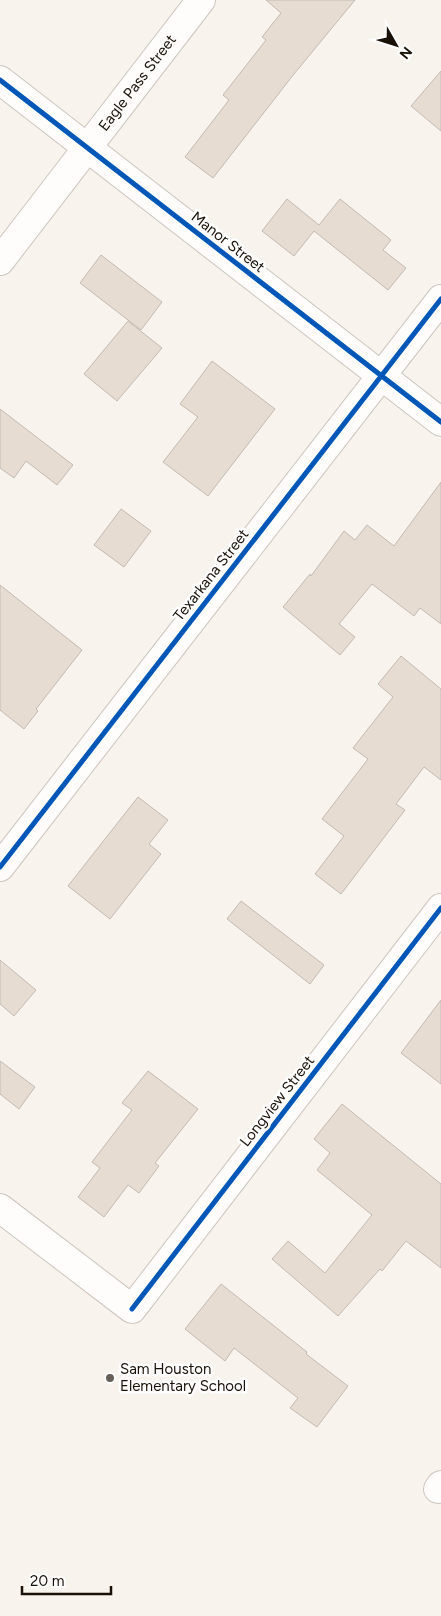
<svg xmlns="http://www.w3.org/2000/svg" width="441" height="1616" font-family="Figtree,sans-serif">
  <rect width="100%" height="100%" fill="#f9f3ed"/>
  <path fill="#e7dcd1" stroke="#c2bab3" d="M 266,0 L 355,0 L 294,74 L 213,178 L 185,157 L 229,100 L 223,95 L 266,40 L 262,37 L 281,13 Z
    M 441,71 L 441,131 L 411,106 Z
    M 287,199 L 319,225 L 340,199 L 391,240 L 383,250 L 406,268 L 388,290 L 314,231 L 294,256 L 262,231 Z
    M 101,255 L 162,302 L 141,330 L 80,283 Z
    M 128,321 L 162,348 L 117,401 L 84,374 Z
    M 212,361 L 275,409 L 208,496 L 163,462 L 198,417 L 180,404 Z
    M 0,409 L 73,465 L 57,485 L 26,461 L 14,478 L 0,468 Z
    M 441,482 L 441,624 L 420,608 L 414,616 L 372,584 L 339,624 L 355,637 L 340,655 L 283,607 L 310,574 L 311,576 L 344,531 L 355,540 L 367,525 L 394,546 Z
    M 121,509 L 151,531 L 124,567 L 94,545 Z
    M 0,585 L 82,650 L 36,709 L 38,711 L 24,729 L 0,710 Z
    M 401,656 L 441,689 L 441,780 L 424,767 L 396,804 L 405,810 L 341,894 L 315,874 L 344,836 L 322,819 L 368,759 L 353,748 L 393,697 L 378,684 Z
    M 138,797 L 168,820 L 149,844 L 161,854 L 110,919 L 68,886 Z
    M 241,901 L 324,965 L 310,984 L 227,919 Z
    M 0,960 L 36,990 L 14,1016 L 0,1004 Z
    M 441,1000 L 441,1084 L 401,1053 Z
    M 0,1061 L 35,1087 L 19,1109 L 0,1094 Z
    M 148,1071 L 198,1109 L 155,1163 L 159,1166 L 139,1193 L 128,1185 L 104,1217 L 78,1197 L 100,1168 L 92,1162 L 132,1110 L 122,1103 Z
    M 342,1104 L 441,1184 L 441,1268 L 406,1241 L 382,1271 L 380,1269 L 338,1316 L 272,1259 L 288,1241 L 325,1273 L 372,1215 L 317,1170 L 330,1153 L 314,1139 Z
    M 221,1284 L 307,1352 L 306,1354 L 348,1386 L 317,1427 L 290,1408 L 298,1398 L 234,1348 L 225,1361 L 185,1329 Z"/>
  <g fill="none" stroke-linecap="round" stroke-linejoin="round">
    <defs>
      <g id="minor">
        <path d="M 0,80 L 441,422"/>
        <path id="s1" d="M 0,261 L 201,0"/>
        <path d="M 0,867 L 441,299"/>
        <path d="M 0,1208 L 132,1309 L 441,908"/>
        <path d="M 438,1489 L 441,1485"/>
      </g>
    </defs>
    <use href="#minor" stroke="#cdc5be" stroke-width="30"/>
    <use href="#minor" stroke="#fefdfc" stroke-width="28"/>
    <defs>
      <path id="cycleway" d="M 0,80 L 441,422
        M 0,867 L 441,299
        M 132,1309 L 441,908"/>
    </defs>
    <use href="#cycleway" stroke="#fff" stroke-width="8"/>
    <use href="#cycleway" stroke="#0057b8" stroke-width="5"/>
  </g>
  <circle fill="#675f58" stroke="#fff" stroke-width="2" cx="110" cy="1378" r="5"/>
  <g text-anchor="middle" stroke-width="5" stroke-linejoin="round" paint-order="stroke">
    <g font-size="15" fill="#191007" stroke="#fff">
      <text dy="5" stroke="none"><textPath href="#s1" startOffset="225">Eagle Pass Street</textPath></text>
      <text transform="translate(228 242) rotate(38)" y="5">Manor Street</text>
      <text transform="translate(211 575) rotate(-52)" y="5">Texarkana Street</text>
      <text transform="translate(277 1101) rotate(-52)" y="5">Longview Street</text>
    </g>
    <g font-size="15" fill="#191007" stroke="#fff" text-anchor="start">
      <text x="120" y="1374">Sam Houston<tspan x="120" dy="17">Elementary School</tspan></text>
    </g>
  </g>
  <g transform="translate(396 45) rotate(129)" stroke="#ffffff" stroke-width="4" paint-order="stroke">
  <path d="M0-4L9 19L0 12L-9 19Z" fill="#191007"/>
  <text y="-8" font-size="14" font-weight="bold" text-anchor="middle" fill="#191007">N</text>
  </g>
  <path d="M22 1586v8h89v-8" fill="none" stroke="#191007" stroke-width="2.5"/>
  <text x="30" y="1586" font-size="15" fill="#191007" stroke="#ffffff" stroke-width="4" paint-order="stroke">20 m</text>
</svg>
